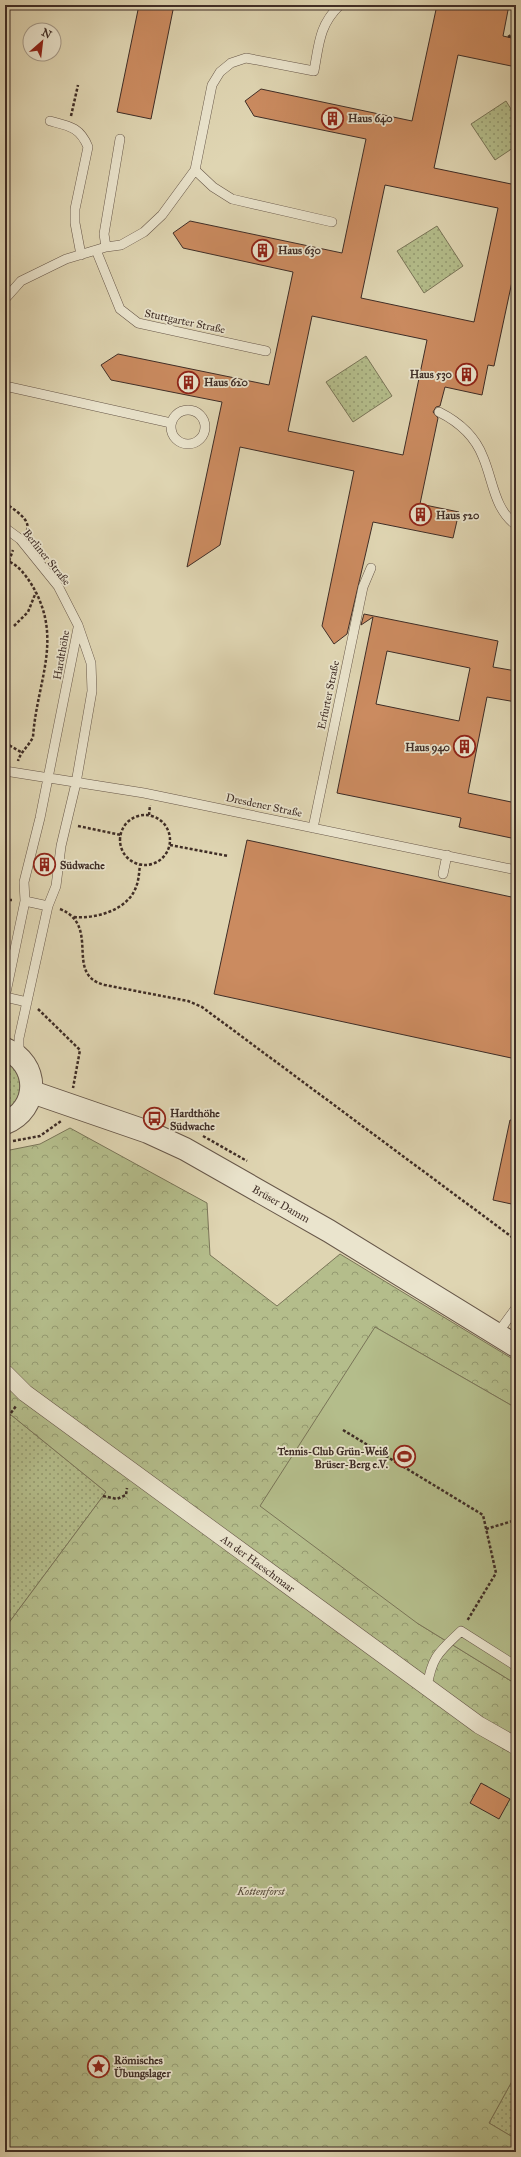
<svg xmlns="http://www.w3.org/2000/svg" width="521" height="2157" font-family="'IM FELL Great Primer',serif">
  <defs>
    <pattern id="grass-dots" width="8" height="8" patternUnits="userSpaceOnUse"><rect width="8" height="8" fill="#b4bd8b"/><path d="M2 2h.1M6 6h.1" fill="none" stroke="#949a71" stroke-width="1.8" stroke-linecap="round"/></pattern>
    <pattern id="forest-crowns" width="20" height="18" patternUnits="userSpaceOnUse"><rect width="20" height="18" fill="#b4bd8b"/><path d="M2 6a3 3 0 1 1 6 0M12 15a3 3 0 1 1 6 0" fill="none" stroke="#949a71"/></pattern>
  </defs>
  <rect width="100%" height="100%" fill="#dfd5b2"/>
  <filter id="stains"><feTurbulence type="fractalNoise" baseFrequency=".005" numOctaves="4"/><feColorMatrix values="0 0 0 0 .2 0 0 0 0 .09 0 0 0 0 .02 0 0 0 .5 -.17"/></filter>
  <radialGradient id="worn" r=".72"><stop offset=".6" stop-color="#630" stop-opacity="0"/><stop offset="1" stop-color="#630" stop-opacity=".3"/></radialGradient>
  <path fill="url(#grass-dots)" stroke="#7a7558" d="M 506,101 L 516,117 L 516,146 L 495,160 L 471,124 Z
    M 437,226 L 463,266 L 424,293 L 397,251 Z
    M 366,356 L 392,396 L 353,422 L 326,382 Z
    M 5,1061 C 25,1074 25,1098 5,1112 Z
    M 5,1410 L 106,1492 L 5,1628 Z
    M 516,2074 L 516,2139 L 489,2123 Z"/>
  <path fill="url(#forest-crowns)" stroke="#7a7558" d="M 70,1128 L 207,1203 L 210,1255 L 277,1306 L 340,1254 L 516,1361 L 516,1408 L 375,1327 L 417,1623 L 516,1684 L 516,2074 L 489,2123 L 516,2139 L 516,2152 L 5,2152 L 5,1628 L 106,1492 L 5,1410 L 5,1151 L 40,1144 Z"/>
  <path fill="#b4bd8b" stroke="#7a7558" d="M 375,1327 L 516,1408 L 516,1684 L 417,1623 L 260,1506 Z"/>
  <path fill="#cb8b60" stroke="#3f2d26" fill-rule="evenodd" d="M 139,5 L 174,5 L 151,119 L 117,112 Z
    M 437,5 L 509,5 L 503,36 L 516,39 L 516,67 L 458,55 L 434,168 L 516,185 L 516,263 L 494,366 L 488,365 L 482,395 L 445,387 L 440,406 L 436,407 L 433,412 L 438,418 L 420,504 L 459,512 L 453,538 L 373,522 L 347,634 L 334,644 L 322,626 L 354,471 L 240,447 L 220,545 L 187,567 L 222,402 L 111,380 L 101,365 L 118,354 L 269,385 L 293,272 L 183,248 L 173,233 L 190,221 L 342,253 L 366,139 L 254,116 L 245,101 L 261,89 L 412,121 ZM 385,185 L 498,208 L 474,322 L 361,298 ZM 312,316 L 427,340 L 403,455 L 288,431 Z
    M 364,614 L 498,641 L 493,667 L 516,671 L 516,702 L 487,697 L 468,793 L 516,803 L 516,839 L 459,827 L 461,818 L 337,793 L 373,617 L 361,625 ZM 387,651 L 470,668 L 459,721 L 376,704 Z
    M 247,840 L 516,898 L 516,1059 L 214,994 Z
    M 510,1120 L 516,1120 L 516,1205 L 493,1200 Z
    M 481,1783 L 510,1799 L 499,1819 L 470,1803 Z"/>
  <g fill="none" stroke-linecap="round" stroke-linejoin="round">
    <defs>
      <path id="service" d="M 50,121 C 69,126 80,127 88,147 L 75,209 L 75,223 L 81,255
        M 195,170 L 213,187 L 232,199 L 332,222
        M 106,247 L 104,234 L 120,139
        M 96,250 L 120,309 L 138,323 L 266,351
        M 5,299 L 21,281 L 66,259 L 106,247 L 121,245 L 144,232 L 162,215 L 195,170 L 212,85 L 220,72 L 231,63 L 246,58 L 314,71 C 319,44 319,25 340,5
        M 5,386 L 171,423
        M171 427a17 17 0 1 1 34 0a17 17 0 1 1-34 0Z
        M 439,412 C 459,422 475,436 483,457 C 493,480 494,509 516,525
        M 5,528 L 20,539 L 58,586 L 78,625 L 91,663 L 92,691 L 76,783 L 61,846 L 56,886 L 48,906 L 19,1038 L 19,1056
        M 5,771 L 144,793 L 516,870
        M 313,828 L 363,587 L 371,568
        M 443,874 L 447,855
        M 25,901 L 48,906
        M 5,997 L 25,901 L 24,882 L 40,818 L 78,628
        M 5,997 L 27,1002
        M 497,1334 L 516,1308
        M 427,1687 C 432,1656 439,1652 461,1631 L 516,1666"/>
      <g id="minor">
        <path id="s1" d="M 5,1373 L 25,1393 L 427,1687 L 479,1725 L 516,1746"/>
      </g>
      <g id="tertiary">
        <path d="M 5,1049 C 40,1063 40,1109 5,1123"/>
        <path id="s2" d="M 32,1092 L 148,1132 L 185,1149 L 329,1231 L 516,1346"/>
      </g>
    </defs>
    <use href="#service" stroke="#675749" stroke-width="10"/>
    <use href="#minor" stroke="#675749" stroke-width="18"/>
    <use href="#tertiary" stroke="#675749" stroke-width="24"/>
    <path stroke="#3f2d26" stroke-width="2.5" stroke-dasharray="3 2" stroke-linecap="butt" d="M 508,37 L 516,32
      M 71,116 L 78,85
      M 5,503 C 13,509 31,519 27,530
      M 5,561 C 14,561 23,572 28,579 C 66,635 37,679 33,737 C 29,746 21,751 18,761
      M 9,561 L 13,550
      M 14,626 L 28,612 L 36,592
      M 5,743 L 21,752
      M120 840a25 25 0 1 1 50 0a25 25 0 1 1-50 0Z
      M 149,815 L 150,805
      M 78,826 L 121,835
      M 170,845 L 228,856
      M 5,900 L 12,900
      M 60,909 C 102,926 63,975 105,985 L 188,1001 L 202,1007 L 516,1240
      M 74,917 C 96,919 128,910 136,887 C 139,880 139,872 140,865
      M 38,1009 L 80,1050 L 73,1088
      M 203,1136 L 247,1161
      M 13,1141 L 40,1136 L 61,1121
      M 5,1421 L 16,1406
      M 343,1430 L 483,1515 L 496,1573 L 467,1621
      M 103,1496 L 117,1499 L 126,1495 L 127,1488
      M 486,1529 L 516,1520"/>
    <use href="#service" stroke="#eae4cd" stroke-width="9"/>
    <use href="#minor" stroke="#eae4cd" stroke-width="17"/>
    <use href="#tertiary" stroke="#eae4cd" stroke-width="22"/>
  </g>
  <defs>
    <symbol id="building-ring" viewBox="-11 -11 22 22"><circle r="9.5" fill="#eae4cd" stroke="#8f2418" stroke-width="1.5"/><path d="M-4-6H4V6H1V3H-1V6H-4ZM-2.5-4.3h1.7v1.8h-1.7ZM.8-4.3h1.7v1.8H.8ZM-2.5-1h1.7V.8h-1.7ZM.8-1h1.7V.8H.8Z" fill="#8f2418"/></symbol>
    <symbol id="bus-ring" viewBox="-11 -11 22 22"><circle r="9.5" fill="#eae4cd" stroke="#8f2418" stroke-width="1.5"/><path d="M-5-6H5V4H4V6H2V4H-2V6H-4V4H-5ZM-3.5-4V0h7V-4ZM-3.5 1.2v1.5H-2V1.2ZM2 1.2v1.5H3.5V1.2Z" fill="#8f2418"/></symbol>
    <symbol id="stadium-ring" viewBox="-11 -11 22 22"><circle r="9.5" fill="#eae4cd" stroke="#8f2418" stroke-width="1.5"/><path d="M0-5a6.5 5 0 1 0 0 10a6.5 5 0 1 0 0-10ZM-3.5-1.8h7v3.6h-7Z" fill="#8f2418"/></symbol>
    <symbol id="sight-ring" viewBox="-11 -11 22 22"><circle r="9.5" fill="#eae4cd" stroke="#8f2418" stroke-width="1.5"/><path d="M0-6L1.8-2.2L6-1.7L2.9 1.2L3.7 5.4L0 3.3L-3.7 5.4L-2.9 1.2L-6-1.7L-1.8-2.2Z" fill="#8f2418"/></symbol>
  </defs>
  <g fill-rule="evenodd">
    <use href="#building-ring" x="320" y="106" width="25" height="25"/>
    <use href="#building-ring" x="250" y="238" width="25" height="25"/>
    <use href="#building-ring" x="454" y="362" width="25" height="25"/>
    <use href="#building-ring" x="176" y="370" width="25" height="25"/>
    <use href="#building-ring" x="408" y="502" width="25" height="25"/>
    <use href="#building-ring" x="452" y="734" width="25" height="25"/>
    <use href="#building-ring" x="32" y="852" width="25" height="25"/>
    <use href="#bus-ring" x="142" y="1106" width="25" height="25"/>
    <use href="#stadium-ring" x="392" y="1444" width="25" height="25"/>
    <use href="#sight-ring" x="86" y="2054" width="25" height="25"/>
  </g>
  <g text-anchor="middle" stroke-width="3.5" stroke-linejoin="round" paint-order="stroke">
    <g font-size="11" font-weight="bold" fill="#3f2d26" stroke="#eae4cd" text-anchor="start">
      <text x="348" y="122">Haus 640</text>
      <text x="278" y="254">Haus 630</text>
      <text x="452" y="378" text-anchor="end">Haus 530</text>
      <text x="204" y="386">Haus 620</text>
      <text x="436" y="519">Haus 520</text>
      <text x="450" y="751" text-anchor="end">Haus 940</text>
      <text x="60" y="869">Südwache</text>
      <text x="170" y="1117">Hardthöhe<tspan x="170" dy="13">Südwache</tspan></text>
      <text x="388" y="1455" text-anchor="end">Tennis-Club Grün-Weiß<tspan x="388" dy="13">Brüser-Berg e.V.</tspan></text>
      <text x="114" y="2064">Römisches<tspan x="114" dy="13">Übungslager</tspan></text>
    </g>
    <g font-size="11" fill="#3f2d26" stroke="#eae4cd">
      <text transform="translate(185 321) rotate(12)" y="4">Stuttgarter Straße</text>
      <text transform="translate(47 557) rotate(51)" y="4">Berliner Straße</text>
      <text transform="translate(61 655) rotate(-80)" y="4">Hardthöhe</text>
      <text transform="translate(328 695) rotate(-78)" y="4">Erfurter Straße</text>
      <text transform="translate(264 805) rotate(12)" y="4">Dresdener Straße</text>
      <text dy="4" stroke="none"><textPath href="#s2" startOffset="274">Brüser Damm</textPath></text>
      <text dy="4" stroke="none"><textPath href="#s1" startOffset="317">An der Haeschmaar</textPath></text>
    </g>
    <g font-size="11" font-style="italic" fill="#564a3a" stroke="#eae4cd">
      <text x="261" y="1895">Kottenforst</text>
    </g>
  </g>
  <rect width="521" height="2157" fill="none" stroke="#dfd5b2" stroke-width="20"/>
  <rect x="6" y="6" width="509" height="2145" fill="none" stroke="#3f2d26" stroke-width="2"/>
  <rect x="10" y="10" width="501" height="2137" fill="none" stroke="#3f2d26"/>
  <g transform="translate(42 42) rotate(28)"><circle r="19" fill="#eae4cd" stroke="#a69b8a"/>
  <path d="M0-3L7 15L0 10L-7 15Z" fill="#8f2418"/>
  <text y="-6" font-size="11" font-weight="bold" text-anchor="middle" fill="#3f2d26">N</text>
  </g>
  <rect width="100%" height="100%" filter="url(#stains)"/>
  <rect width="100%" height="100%" fill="url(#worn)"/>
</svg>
